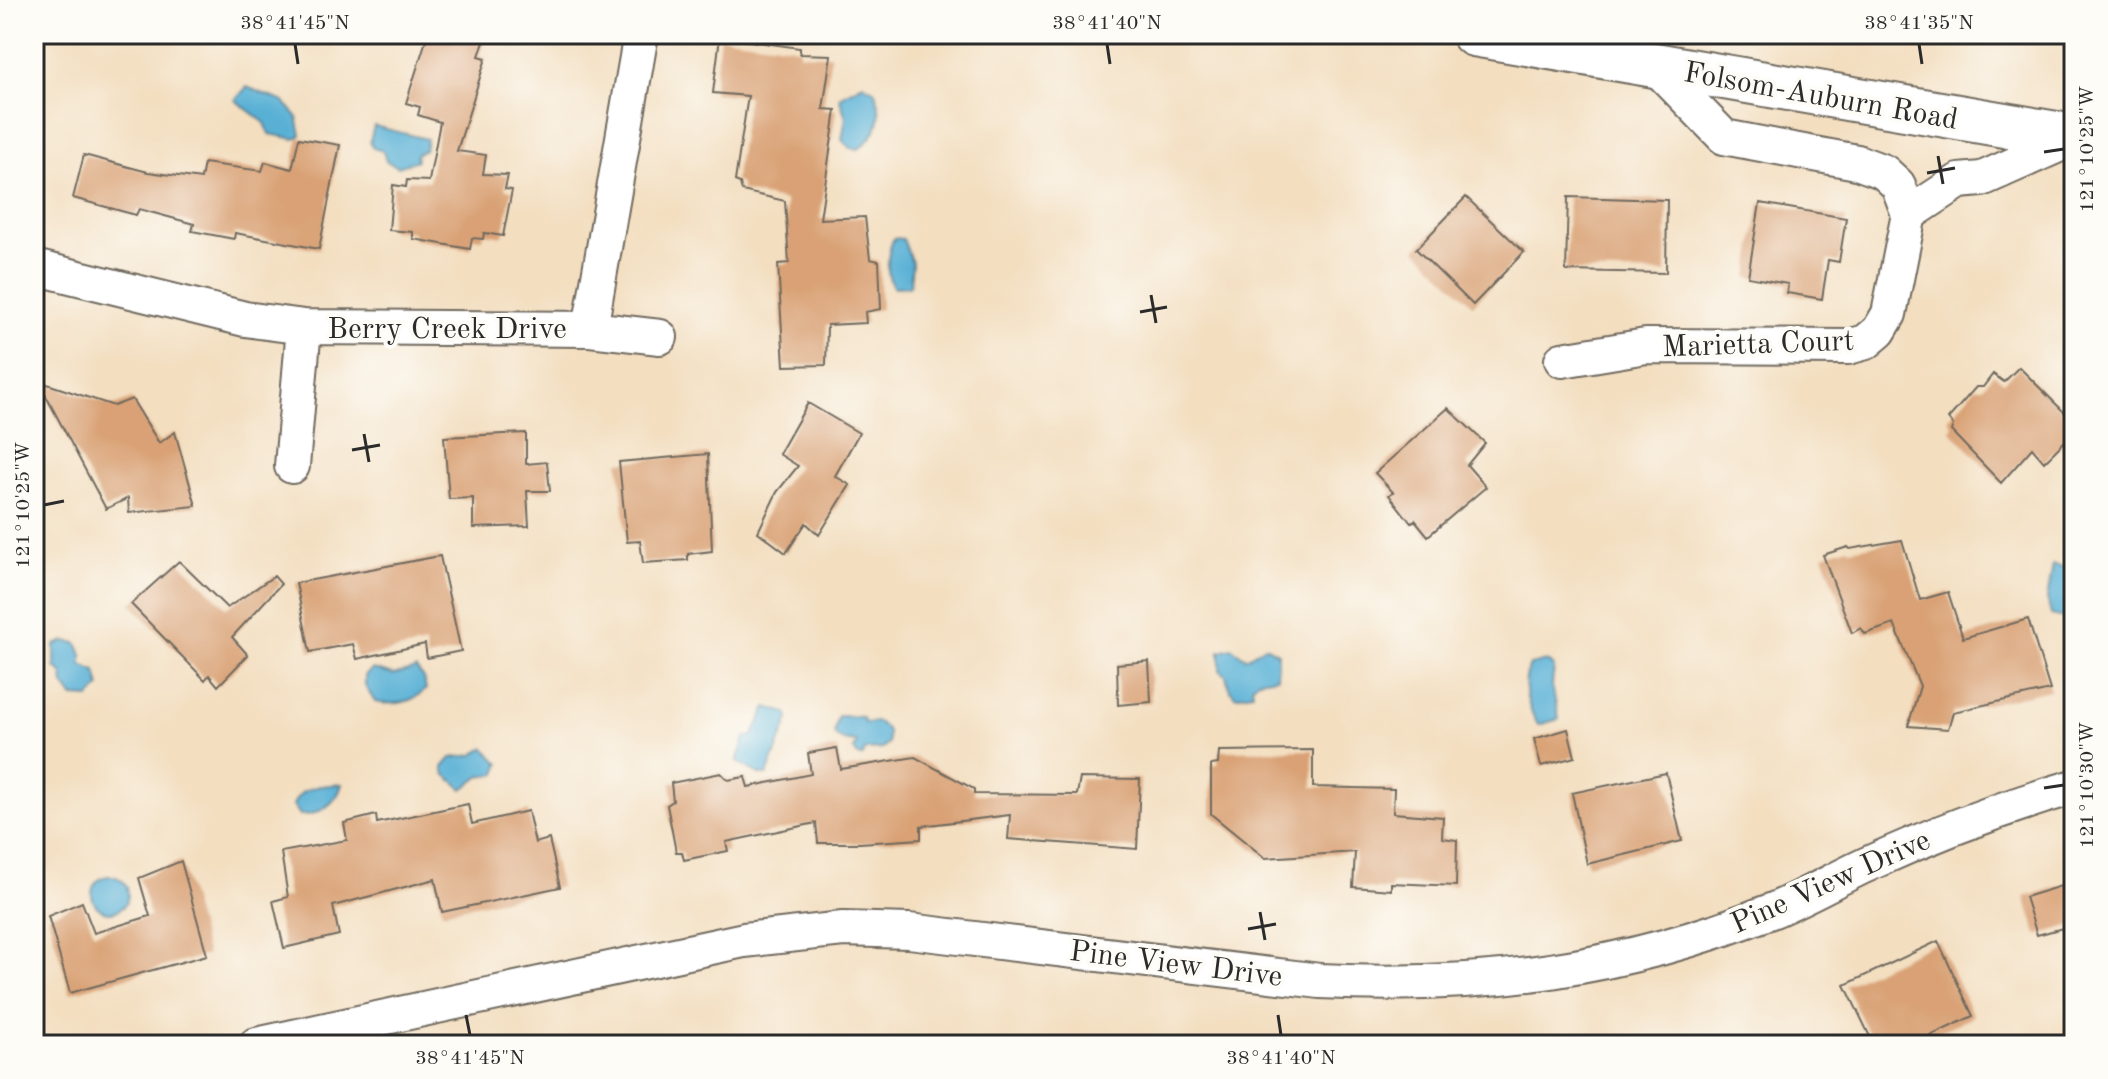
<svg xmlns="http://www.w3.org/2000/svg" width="2108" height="1079" font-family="'Old Standard TT',serif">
  <rect width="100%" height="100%" fill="#fdfcf7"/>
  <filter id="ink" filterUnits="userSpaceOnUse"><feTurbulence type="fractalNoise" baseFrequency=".0125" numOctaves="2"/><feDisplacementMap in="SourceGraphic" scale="16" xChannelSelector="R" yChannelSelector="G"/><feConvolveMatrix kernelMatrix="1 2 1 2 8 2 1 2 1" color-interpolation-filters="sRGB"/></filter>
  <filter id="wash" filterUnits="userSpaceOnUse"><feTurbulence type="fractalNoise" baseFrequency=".006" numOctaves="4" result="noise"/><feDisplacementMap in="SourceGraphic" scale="32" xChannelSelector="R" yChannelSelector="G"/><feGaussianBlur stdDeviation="1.8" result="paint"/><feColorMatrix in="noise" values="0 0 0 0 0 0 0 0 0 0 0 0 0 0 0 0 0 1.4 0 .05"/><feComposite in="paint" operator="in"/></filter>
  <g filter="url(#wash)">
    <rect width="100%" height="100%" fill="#f3dec0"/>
    <path fill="#58b0d5" stroke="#426e80" stroke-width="2" d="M 863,84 L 875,91 C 884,117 880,131 859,149 L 850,148 L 842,140 L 846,117 L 839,97 Z
      M 247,87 L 284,102 L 297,116 L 301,135 L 295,139 L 269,134 L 265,123 L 235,100 Z
      M 374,126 L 427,139 L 425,150 L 416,154 L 417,160 L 398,167 L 386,161 L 383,151 L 373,148 L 370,141 Z
      M 894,238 L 903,239 L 912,263 L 910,286 L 893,287 C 885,272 887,252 894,238 Z
      M 2053,565 L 2073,569 C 2074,585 2078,607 2064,618 L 2051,615 L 2047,599 Z
      M 65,641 L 77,643 L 82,655 L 82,665 L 96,671 L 100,687 L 90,698 L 73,697 L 64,685 L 63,674 L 55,667 L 55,645 Z
      M 1265,646 L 1278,653 L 1277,677 L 1258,680 L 1252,686 L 1253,693 L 1235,696 L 1229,688 L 1226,675 L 1220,670 L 1220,651 L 1232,648 L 1246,658 Z
      M 1546,661 L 1554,667 L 1552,686 L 1559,719 L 1538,725 C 1527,706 1521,684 1530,665 Z
      M 373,669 L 393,675 L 416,669 L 423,677 L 426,689 C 412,703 395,706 375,702 L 365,686 L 365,675 Z
      M 767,707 L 787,713 L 789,719 L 767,775 L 761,775 L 737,762 L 745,737 L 753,736 Z
      M 838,716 L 863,717 L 864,723 L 878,722 L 888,731 L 888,743 L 882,749 L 865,750 L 863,756 L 857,755 L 854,749 L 857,742 L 842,740 L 834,734 Z
      M 485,748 L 500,764 L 496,774 L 481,776 L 463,789 L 445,774 L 443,767 L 451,758 L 473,755 Z
      M 342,784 C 338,802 319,816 300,815 L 293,805 C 301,784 323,786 342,784 Z
      M92 894a18 18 0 1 1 36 0a18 18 0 1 1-36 0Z"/>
    <g id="blocks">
      <path fill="#d9a174" d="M 428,34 L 487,34 L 479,56 L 486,58 L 457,151 L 486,155 L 483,174 L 508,175 L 505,189 L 512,190 L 503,236 L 484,233 L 483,239 L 472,238 L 470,249 L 413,239 L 413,232 L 389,230 L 393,185 L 406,187 L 407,180 L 429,181 L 440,122 L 418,115 L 420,107 L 406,103 Z
        M 720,37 L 800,48 L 800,54 L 831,55 L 823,109 L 836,110 L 820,219 L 865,217 L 870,259 L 879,261 L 881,309 L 865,312 L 866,323 L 827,325 L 826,365 L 784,366 L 778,264 L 789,263 L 785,201 L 742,191 L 740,183 L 735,181 L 748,96 L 713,93 Z
        M 299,138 L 340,145 L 319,249 L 235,233 L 234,239 L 192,231 L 194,224 L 139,209 L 136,215 L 73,198 L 84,155 L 148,172 L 201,179 L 204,163 L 262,171 L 265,162 L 292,169 Z
        M 1466,197 L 1524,252 L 1473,305 L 1416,249 Z
        M 1568,197 L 1667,200 L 1666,273 L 1566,271 Z
        M 1760,203 L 1846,218 L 1839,262 L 1828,260 L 1822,299 L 1787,293 L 1788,284 L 1748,277 Z
        M 2019,367 L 2074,422 L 2074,432 L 2044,462 L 2032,448 L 2001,483 L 1951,431 L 1953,425 L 1948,419 L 1976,387 L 1983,387 L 1993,374 L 2004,382 Z
        M 38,381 L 114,406 L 132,399 L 159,443 L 175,432 L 196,506 L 129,513 L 128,498 L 106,509 Z
        M 808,403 L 859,433 L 835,476 L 850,485 L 819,535 L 806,523 L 786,553 L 758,532 L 777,492 L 798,466 L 779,454 Z
        M 1448,408 L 1485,443 L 1467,465 L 1486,487 L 1428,536 L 1415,520 L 1411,523 L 1389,495 L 1393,492 L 1375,473 Z
        M 526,433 L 526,464 L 547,462 L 550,491 L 527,491 L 529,526 L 473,528 L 473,498 L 449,499 L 444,437 Z
        M 708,454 L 712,551 L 688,554 L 688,560 L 643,563 L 640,541 L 627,542 L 619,462 Z
        M 1902,540 L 1920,600 L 1948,592 L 1963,638 L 2028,619 L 2050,690 L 1953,712 L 1948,729 L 1908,726 L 1920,686 L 1894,624 L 1865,634 L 1861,628 L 1852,633 L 1823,555 L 1848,547 L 1850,549 Z
        M 440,556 L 461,651 L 427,658 L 425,644 L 357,659 L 353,644 L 310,652 L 296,583 Z
        M 179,561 L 227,608 L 274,576 L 281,584 L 232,637 L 248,655 L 218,686 L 209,675 L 205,680 L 131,604 Z
        M 1149,661 L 1151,702 L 1118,705 L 1117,664 Z
        M 1568,729 L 1575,757 L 1541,766 L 1534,739 Z
        M 837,748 L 841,769 L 915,757 L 974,789 L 974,794 L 1077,795 L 1080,778 L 1140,779 L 1137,849 L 1008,839 L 1010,815 L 921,826 L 921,839 L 860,843 L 818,843 L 816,823 L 726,842 L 728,851 L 684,860 L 682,852 L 676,852 L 667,805 L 673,801 L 671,783 L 721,773 L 728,780 L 745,777 L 748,787 L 811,774 L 808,753 Z
        M 1313,750 L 1313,787 L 1394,789 L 1393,813 L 1443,817 L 1442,838 L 1457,840 L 1456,886 L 1391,883 L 1391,890 L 1353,887 L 1355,852 L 1265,858 L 1211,814 L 1211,765 L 1218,764 L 1219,751 Z
        M 1666,773 L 1682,841 L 1587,864 L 1572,793 Z
        M 468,804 L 472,824 L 528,811 L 535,843 L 549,839 L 560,887 L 442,912 L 435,879 L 333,906 L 339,935 L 284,948 L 273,901 L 288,897 L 281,852 L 347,840 L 344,823 L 376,815 L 377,823 Z
        M 181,861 L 207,955 L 70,993 L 48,916 L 82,902 L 94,933 L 150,916 L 139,878 Z
        M 2074,882 L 2074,925 L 2037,935 L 2025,897 Z
        M 1938,941 L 1973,1016 L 1911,1045 L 1874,1045 L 1845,985 Z"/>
    </g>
  </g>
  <g filter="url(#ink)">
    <use href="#blocks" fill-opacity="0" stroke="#716a5f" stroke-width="2"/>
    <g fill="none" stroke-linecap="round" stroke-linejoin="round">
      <defs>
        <path id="minor" d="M 1909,214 L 1959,181 L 1982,179 L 2074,138
          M 34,267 L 245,319 L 304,327 L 590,329 L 660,337
          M 590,329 L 641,34
          M 1562,360 L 1646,346 L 1848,347 L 1866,342 L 1879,331 L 1889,314 L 1909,214 L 1898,185 L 1884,172 L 1857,162 L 1724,137 L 1656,67
          M 292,466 L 304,327
          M 256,1045 L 744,940 L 843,929 L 909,931 L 1320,981 C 1479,989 1623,970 1771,911 C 1805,897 1837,878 1870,863 C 1936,833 2004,807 2074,787"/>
        <path id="major" d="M 1474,34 L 2074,137"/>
      </defs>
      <use href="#minor" stroke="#716a5f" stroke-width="38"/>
      <use href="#major" stroke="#716a5f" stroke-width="48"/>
      <use href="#minor" stroke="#fff" stroke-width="34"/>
      <use href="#major" stroke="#fff" stroke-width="44"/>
    </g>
  </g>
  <path fill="none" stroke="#2b2b2b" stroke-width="3" d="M 295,44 L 298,64M 1107,44 L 1110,64M 1919,44 L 1922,64M 2044,152 L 2064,149M 1938,156 L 1943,184M 1927,173 L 1955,168M 1151,295 L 1156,323M 1140,312 L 1167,307M 364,434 L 369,462M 352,450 L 380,445M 44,505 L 64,501M 2044,788 L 2064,785M 1260,912 L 1265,940M 1248,929 L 1276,924M 466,1015 L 470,1035M 1278,1015 L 1281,1035"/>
  <g text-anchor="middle" stroke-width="8" stroke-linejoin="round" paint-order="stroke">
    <g font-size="30" fill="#2b2b2b" stroke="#fdfcf7">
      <text transform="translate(1821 95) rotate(10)" y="10">Folsom-Auburn Road</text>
      <text x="447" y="338">Berry Creek Drive</text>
      <text transform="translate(1758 343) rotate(-2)" y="10">Marietta Court</text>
      <text transform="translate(1830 881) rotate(-24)" y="10">Pine View Drive</text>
      <text transform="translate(1176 963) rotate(7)" y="10">Pine View Drive</text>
    </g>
  </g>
  <rect width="2108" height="1079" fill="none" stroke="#fdfcf7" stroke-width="88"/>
  <rect x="44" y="44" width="2020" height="991" fill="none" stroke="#2b2b2b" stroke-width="3"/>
  <g font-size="20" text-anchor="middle" fill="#2b2b2b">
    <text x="295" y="29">38°41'45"N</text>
    <text x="1107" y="29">38°41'40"N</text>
    <text x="1919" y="29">38°41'35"N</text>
    <text transform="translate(2086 149) rotate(-90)" y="7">121°10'25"W</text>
    <text transform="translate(22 505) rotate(-90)" y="7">121°10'25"W</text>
    <text transform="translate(2086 785) rotate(-90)" y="7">121°10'30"W</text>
    <text x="470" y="1064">38°41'45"N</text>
    <text x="1281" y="1064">38°41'40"N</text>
  </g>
</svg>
